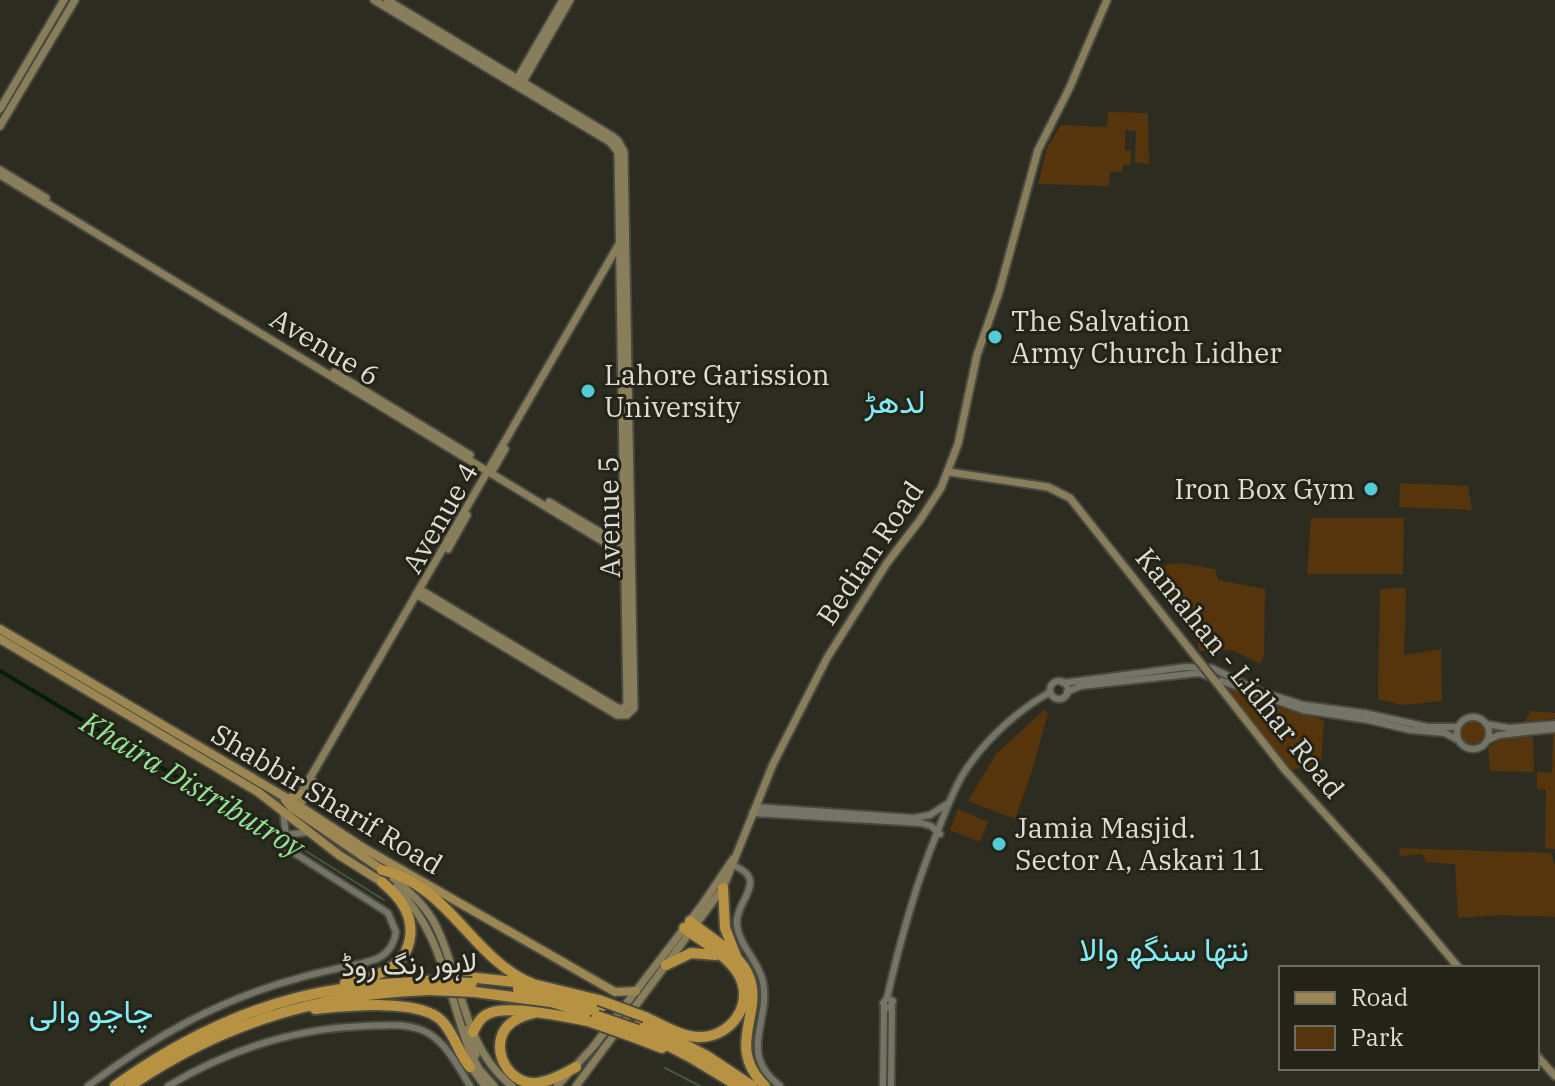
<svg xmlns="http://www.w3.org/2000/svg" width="1555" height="1086" font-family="'IBM Plex Serif',Vazirmatn,serif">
  <rect width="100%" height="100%" fill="#2d2c21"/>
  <path fill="#57350c" d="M 1108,112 L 1148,113 L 1149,164 L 1135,162 L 1136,131 L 1125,130 L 1125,150 L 1131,150 L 1131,165 L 1123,165 L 1122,172 L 1110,172 L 1109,186 L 1038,184 L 1047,148 L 1061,125 L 1107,127 Z
    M 1400,483 L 1468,486 L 1472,510 L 1399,507 Z
    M 1311,518 L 1404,518 L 1403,574 L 1307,574 Z
    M 1180,563 L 1215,569 L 1218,580 L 1265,589 L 1264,654 L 1261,664 L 1232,650 L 1199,651 C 1197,624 1179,609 1161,590 L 1161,566 Z
    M 1406,588 L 1404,655 L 1441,649 L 1442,701 L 1402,705 L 1378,699 L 1380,589 Z
    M 1220,682 L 1269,704 L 1324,720 L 1321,764 L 1291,770 Z
    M 1044,710 L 1048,713 L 1033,768 L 1015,819 L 968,801 L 996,754 Z
    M 1531,711 L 1555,713 L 1555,718 L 1524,723 Z
    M1461 732a12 12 0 1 1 24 0a12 12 0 1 1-24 0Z
    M 1553,733 L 1555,733 L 1555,849 L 1545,848 L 1546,790 L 1537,789 L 1537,771 L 1552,773 Z
    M 1533,737 L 1534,772 L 1490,771 L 1488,748 L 1499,739 Z
    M 958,809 L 988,822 L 980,842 L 950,830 Z
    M 1400,848 L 1551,853 L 1555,865 L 1555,917 L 1501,915 L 1458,918 L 1455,864 L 1426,862 L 1422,854 L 1399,856 Z"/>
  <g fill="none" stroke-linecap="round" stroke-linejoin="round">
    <path stroke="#445743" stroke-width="2" d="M 288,840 L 384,900
      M 665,1068 L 700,1086"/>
    <path stroke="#021e04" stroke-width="4" d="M 0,671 L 251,821 L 283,837"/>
    <defs>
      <path id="tertiary" d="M1050 690a9 9 0 1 1 18 0a9 9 0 1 1-18 0Z
        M 1063,683 L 1186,667 L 1212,668 L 1259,691 L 1304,705 L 1364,713 L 1428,727 L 1457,727
        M 1067,692 L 1081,686 L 1199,673 L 1303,710 L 1368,720 L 1410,730 L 1445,733 L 1458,740
        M1457 733a16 16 0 1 1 32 0a16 16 0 1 1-32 0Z
        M 1486,724 L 1509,728 L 1555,724
        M 1488,740 L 1499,735 L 1555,729
        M 755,807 L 914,818 L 930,815 L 947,804
        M 752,813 L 921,823 L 931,826 L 940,834
        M 286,835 L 308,832
        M 729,864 C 773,878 734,901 737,925 C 739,946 759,961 763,982 C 771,1022 737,1053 780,1086
        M 887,998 L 893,1001 L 890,1008 L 885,1007 L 883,1003 L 887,998 C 900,941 915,886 937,833 C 945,812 953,790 965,771 C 986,739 1017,711 1050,692
        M 88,1086 C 153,1037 220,999 299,978 C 312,974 326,971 340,968 C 365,962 391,963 396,932 L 388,913 L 285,847 L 282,842 L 286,835 L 283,811
        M 168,1086 C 230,1049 295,1028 367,1026 C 388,1025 410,1023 428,1033 C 448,1045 458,1067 470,1086
        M 883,1086 L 884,1006
        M 891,1086 L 892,1006"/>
      <path id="secondary" d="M 374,0 L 610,142 L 618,152 L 627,705 L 622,709 L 616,707 L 419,589
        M 387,0 L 612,136 L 618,141 L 624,152 L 634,708 L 627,715 L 617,715 L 416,594
        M 516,81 L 563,0
        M 521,85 L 570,0
        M 0,109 L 64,0
        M 0,126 L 75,0
        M 0,170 L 46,198
        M 0,175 L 604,542 L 627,543
        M 334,372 L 470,455
        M 949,472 L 1048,487 L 1070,498 L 1199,661
        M 491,473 L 505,449
        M 549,502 L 610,538 L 627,538
        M 448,549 L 467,515
        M 1216,682 L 1285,770 L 1385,880 L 1459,968
        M 299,797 L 619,244
        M 298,809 L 313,781
        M 393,878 C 409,891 425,905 435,924 C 462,976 462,1048 512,1086
        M 395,888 C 441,927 449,998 470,1052 L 479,1069 L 494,1086
        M 467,1029 L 476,1055
        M 1537,1056 L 1555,1076
        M 470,1066 L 485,1086
        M 557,1086 L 593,1047 L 702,905 L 733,859
        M 576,1086 L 723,888 L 773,764 L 827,658 L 887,563 L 920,520 L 941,488 L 958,444 L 977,355 L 999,292 L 1038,150 L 1069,89 L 1107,0"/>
      <path id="primary" d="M 0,629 L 295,803 L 367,850 L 615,992 L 636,991
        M 0,639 L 258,792 L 339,855 L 382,882
        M 285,800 L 292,808 L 384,871
        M 285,800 L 300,794"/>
      <path id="motorway" d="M 382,870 C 450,886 472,959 533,984
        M 723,888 L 725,928 L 736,956
        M 690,921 C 707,936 736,951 747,972 C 767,1011 723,1045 765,1086
        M 666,965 L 691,953 L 716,955
        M 468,977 L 533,984 L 599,1000
        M 345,983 C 359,979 375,977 387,970 C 411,958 417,928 403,905 C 398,896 390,889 382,882
        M 518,989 L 600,1008
        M 475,992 L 551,1002 L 597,1016
        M 315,1009 C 345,1006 418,998 441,1020 C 455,1034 458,1053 470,1067
        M 534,1013 C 523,1016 513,1019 506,1028 C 490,1049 508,1084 535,1083 C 549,1082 563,1074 576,1067
        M 645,1017 C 661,1024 680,1036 697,1037 C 731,1039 757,1002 737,972 C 725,954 701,941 684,928
        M 640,1022 L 707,1056 L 752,1086
        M 638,1030 L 690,1057 L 738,1086
        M 473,1032 C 477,1024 481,1016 490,1013 C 510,1005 566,1017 588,1021
        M 636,1038 L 662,1048
        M 115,1086 C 182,1038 259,1001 341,989 C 369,984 399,983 428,981
        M 130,1086 C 222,1023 318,994 429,990"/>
    </defs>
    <use href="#tertiary" stroke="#49493f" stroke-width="10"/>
    <use href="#secondary" stroke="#49493f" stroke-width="11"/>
    <use href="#primary" stroke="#49493f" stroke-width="12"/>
    <use href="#motorway" stroke="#49493f" stroke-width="14"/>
    <use href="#tertiary" stroke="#757567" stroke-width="6"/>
    <use href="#secondary" stroke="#887e5c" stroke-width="7"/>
    <use href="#primary" stroke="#9c8651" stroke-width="8"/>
    <use href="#motorway" stroke="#b69242" stroke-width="10"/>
    <defs>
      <path id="secondary-bridge" d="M 1199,661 L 1216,682"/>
      <path id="motorway-bridge" d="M 428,981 L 472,983
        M 429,990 L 475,992
        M 599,1000 L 645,1017
        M 597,1016 L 638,1030
        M 588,1021 L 636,1038"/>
    </defs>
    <use href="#secondary-bridge" stroke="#49493f" stroke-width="11" stroke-linecap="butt"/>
    <use href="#motorway-bridge" stroke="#49493f" stroke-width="14" stroke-linecap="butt"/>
    <use href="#secondary-bridge" stroke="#887e5c" stroke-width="7"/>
    <use href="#motorway-bridge" stroke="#b69242" stroke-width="10"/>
  </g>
  <g fill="#52cbd7" stroke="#232317" stroke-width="3">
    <circle cx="995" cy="337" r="8"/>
    <circle cx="588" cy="391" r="8"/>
    <circle cx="1371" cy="489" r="8"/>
    <circle cx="999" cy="844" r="8"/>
  </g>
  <g text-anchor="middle" stroke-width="6" stroke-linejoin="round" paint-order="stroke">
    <g font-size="28" fill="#ddddd6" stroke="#232317" text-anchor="start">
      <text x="1011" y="331">The Salvation<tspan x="1011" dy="32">Army Church Lidher</tspan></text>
      <text x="604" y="385">Lahore Garission<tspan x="604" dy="32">University</tspan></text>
      <text x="1355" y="499" text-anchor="end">Iron Box Gym</text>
      <text x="1015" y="838">Jamia Masjid.<tspan x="1015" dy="32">Sector A, Askari 11</tspan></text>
    </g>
    <g font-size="28" fill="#ddddd6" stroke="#232317">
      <text transform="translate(325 347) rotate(31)" y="10">Avenue 6</text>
      <text transform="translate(609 517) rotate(-91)" y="10">Avenue 5</text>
      <text transform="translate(440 518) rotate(-60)" y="10">Avenue 4</text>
      <text transform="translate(870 553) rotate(-56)" y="10">Bedian Road</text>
      <text transform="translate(1240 673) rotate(51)" y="10">Kamahan - Lidhar Road</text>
      <text transform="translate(327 799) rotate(31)" y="10">Shabbir Sharif Road</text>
      <text transform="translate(409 964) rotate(-2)" y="10">لاہور رنگ روڈ</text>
    </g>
    <g font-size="30" font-style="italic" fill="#93e195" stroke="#232317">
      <text transform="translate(192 785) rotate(31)" y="10">Khaira Distributroy</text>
    </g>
    <g font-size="32" fill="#81ecf7" stroke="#232317">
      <text x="895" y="413">لدھڑ</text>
      <text x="1164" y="961">نتھا سنگھ والا</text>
      <text x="91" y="1023">چاچو والی</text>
    </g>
  </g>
  <rect x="1279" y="966" width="260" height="104" fill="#232317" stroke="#6d6d63" stroke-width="2"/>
  <rect x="1295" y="992" width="40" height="12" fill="#9c8651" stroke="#6d6d63" stroke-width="2"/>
  <text x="1351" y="1006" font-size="24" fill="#ddddd6">Road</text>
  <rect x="1295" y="1026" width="40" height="24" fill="#57350c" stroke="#6d6d63" stroke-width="2"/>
  <text x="1351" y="1046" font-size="24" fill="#ddddd6">Park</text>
</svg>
